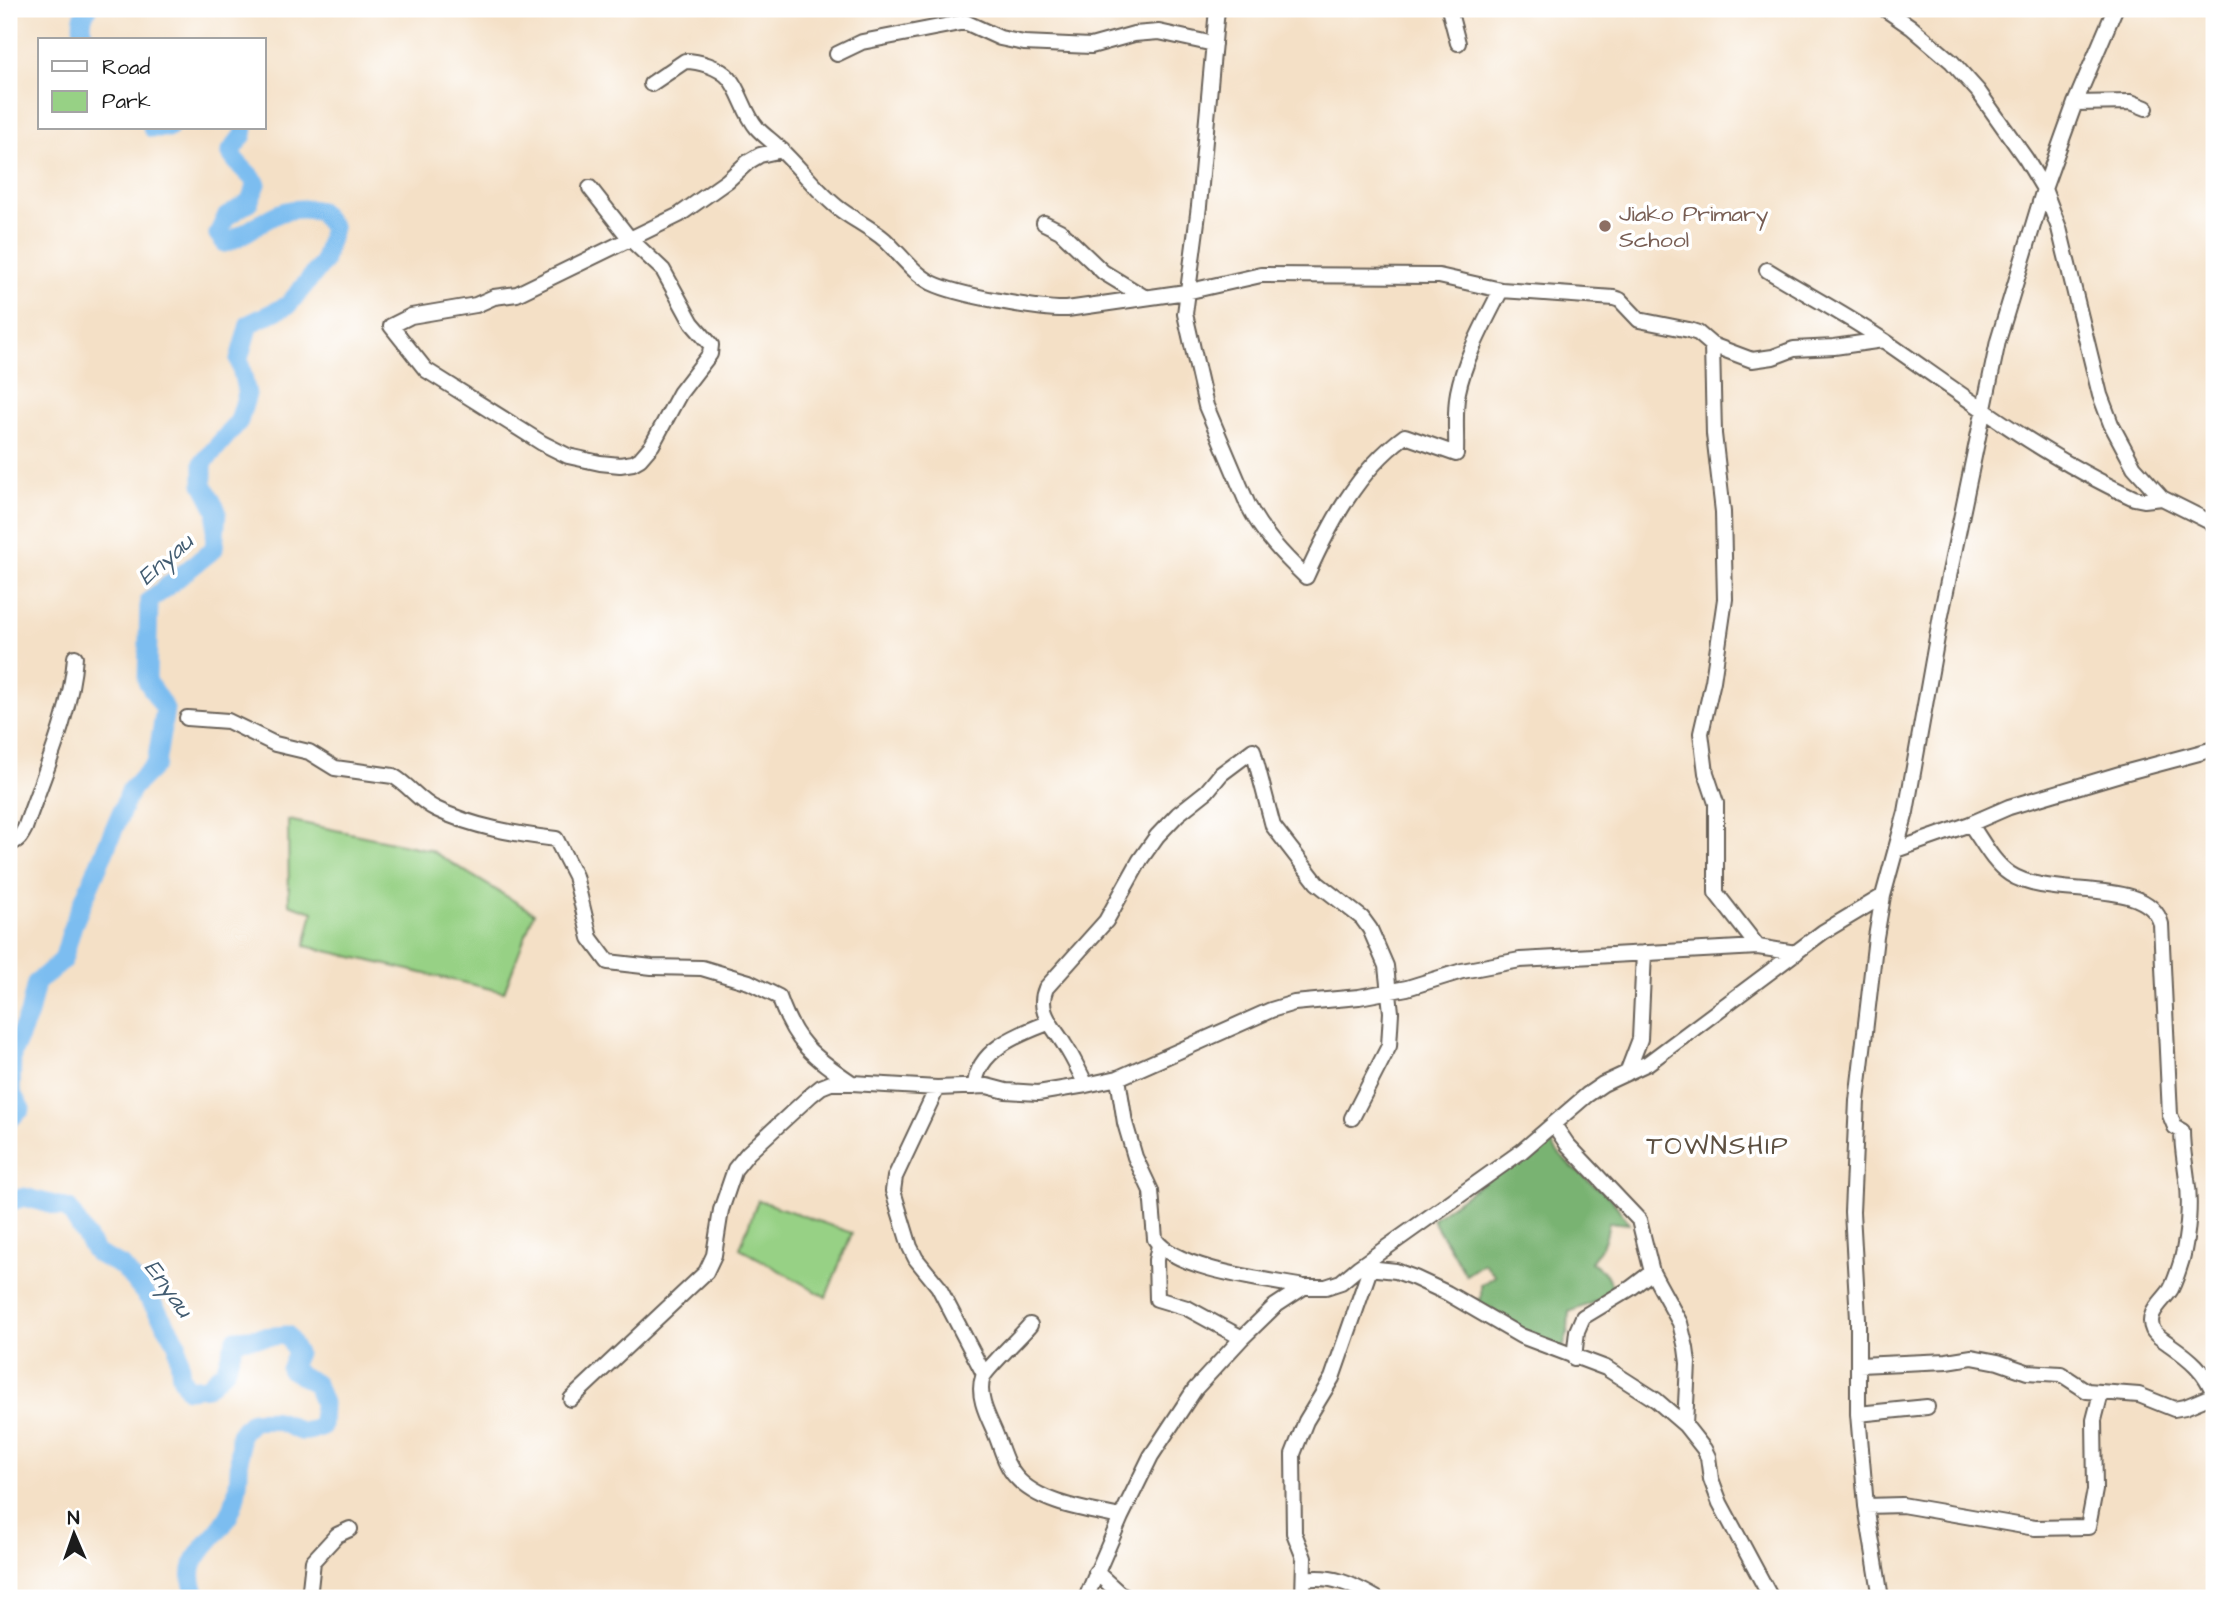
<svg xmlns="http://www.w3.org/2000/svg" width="2223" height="1607" font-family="'Architects Daughter',sans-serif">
  <rect width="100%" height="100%" fill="#fff"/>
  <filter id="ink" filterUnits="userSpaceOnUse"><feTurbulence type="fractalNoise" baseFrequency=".0143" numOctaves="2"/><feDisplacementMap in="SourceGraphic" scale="14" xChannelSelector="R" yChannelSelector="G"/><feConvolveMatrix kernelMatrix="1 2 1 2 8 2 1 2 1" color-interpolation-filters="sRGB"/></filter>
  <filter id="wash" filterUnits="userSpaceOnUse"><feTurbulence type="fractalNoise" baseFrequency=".00686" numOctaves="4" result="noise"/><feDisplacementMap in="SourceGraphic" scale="28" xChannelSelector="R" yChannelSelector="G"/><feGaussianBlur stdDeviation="1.57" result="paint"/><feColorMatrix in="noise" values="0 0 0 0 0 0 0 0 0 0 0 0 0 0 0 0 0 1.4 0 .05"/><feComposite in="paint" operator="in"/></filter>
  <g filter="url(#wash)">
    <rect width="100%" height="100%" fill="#f4e0c6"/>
    <path fill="#97d185" stroke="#5a7650" stroke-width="2" d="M 288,820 L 430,850 L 534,913 L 504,992 L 305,946 L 313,912 L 289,904 Z
      M 758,1200 L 852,1233 L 826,1297 L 740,1248 Z"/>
    <path fill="#79b372" stroke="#4a6847" stroke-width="2" d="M 1548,1136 C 1557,1160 1591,1181 1610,1198 C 1617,1205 1623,1216 1629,1224 L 1608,1222 C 1609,1238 1600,1250 1591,1262 L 1606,1274 L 1614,1290 L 1602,1299 L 1569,1312 L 1568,1331 L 1563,1349 L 1471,1310 L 1475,1301 L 1481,1299 L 1481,1285 L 1495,1276 L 1484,1263 L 1466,1275 L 1432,1219 Z"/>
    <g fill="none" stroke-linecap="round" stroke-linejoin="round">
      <path stroke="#7bbdf0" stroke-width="19" d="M 86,40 C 81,31 80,17 88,9
        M 152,128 L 169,128
        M 9,1120 L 21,1109 L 11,1092 L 12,1054 L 29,1014 L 36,983 L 63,960 L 73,925 L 131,789 L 156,764 L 165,709 L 147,681 L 149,601 L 214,549 L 217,511 L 203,484 L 203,463 L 239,421 L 247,394 L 239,359 L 249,324 L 288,305 L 323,263 L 333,228 L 320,211 C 275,201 263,228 225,243 L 218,234 L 226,217 L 249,202 L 257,184 C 249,172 237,166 230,152 L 243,135 L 244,128
        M 9,1202 L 24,1197 L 69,1209 L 96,1253 L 123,1267 L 150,1300 L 177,1342 L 181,1377 L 188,1389 L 207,1387 L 225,1370 L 236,1339 L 287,1335 L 297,1353 L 290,1369 L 316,1384 L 323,1403 L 322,1426 C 295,1438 299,1427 277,1421 C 270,1419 260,1421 252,1421 L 240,1434 C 239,1460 241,1485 232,1509 C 219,1543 175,1555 198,1598"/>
    </g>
  </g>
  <g filter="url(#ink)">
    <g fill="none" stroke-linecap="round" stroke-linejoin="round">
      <defs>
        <path id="minor" d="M 1217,9 L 1199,206 L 1185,314 L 1206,406 L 1248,505 C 1262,533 1283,555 1306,577 C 1330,524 1357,471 1405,436 L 1456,454 C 1457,434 1454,412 1458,392 C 1465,357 1485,322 1501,290
          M 1449,9 L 1458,43
          M 1885,9 L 1911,27 L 1952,62 L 1978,91 L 2026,159 L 2044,189 L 2059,228 L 2100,395 L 2111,424 L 2134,467 L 2162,498 L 2214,524
          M 837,54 L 862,42 L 965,22 L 1000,38 L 1024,43 L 1091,46 L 1134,34 L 1159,32 L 1214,44
          M 651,84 L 685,61 C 699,61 719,67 729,78 C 741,92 744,113 757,128 C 764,136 774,142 781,150 C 800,168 816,190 837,207 C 852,219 870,227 885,240 C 900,254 913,273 932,283 C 957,295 1039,310 1067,309 L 1186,292 L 1261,275 L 1439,276 L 1501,290 L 1614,298 L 1620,300 L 1639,320 L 1689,330 L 1698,333 L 1712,345 L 1752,360 L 1773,357 L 1794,349 L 1834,347 L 1883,340
          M 2075,103 L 2131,102 L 2146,108
          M 590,188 L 630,239 L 663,270 L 692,323 L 711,345 L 710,354 L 680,393 L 652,445 L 640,459 L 633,463 L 620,465 L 600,463 L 568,456 L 542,443 L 426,370 L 391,326 L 411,316 L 476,305 L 494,297 L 517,294 L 679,215 L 727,181 L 748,162 L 760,155 L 782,150
          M 1044,223 L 1060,231 L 1103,272 L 1144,297
          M 1767,270 C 1806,294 1848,316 1886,342 C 1967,398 2044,457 2134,498 L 2144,500 L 2162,498
          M 1712,345 L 1714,434 L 1723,512 L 1725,599 L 1713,681 L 1701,733 L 1706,773 L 1716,803 L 1716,893 L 1758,947
          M 187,718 L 228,721 L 275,744 L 309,752 L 335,768 L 393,776 C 409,785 419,801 436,809 C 473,827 515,834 556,839 L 575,876 L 590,938 L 608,962 L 652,967 L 702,968 L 749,982 L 779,997 C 795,1043 812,1056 852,1083
          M 1970,824 C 1982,840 1992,862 2010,874 C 2050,901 2148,875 2161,924 L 2170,1115 L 2175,1127 L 2182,1131 C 2182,1148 2185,1162 2187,1179 C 2191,1203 2188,1235 2182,1259 C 2179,1269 2176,1279 2171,1289 C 2163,1302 2145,1313 2153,1330 C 2156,1336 2164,1340 2169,1344 C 2189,1358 2206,1371 2214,1395
          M 9,843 C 18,842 21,836 25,828 C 44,773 71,715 75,657
          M 1896,850 L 1970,824 L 2009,807 L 2120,774 L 2214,749
          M 1627,1073 L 1640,1039 L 1644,953
          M 1118,1078 L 1125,1123 L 1135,1157 L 1151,1191 L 1155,1239 C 1175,1270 1268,1280 1304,1287
          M 1086,1085 C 1079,1071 1073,1057 1064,1044 C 1053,1026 1036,1011 1046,988 L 1106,921 L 1140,860 L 1157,836 L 1178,814 L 1207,791 L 1221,774 L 1253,750 L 1273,826 L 1317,883 L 1362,918 L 1370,929 L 1386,966 L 1391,1012 L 1389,1046 L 1352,1118
          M 975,1087 C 976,1050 1019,1034 1048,1023
          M 937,1088 L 895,1177 L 893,1191 L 910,1247 L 916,1259 L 938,1286 L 984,1374
          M 1554,1125 L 1567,1144 L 1639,1220 L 1652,1272 L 1680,1323 L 1686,1348 L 1688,1363 L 1685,1425
          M 1159,1245 L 1156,1260 L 1157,1299 L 1187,1308 L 1242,1338
          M 1359,1267 L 1522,1151 L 1587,1095 L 1603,1084 L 1648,1063 L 1823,932 L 1883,896
          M 1030,1325 C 1021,1336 987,1368 983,1377 C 977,1394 986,1413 993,1428 C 1001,1445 1004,1464 1016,1477 C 1039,1504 1088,1510 1121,1517
          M 1574,1358 L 1577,1331 L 1583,1317 L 1631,1288 L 1652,1272
          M 1859,1365 L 1947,1361 L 1972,1357 L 1998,1362 L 2027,1372 L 2061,1374 L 2087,1391 L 2139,1395 L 2174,1409 L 2185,1407 L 2214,1395
          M 571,1399 L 706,1272 L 714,1255 L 721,1210 L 735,1169 L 748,1153 L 811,1095 L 821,1087 L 831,1083 L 852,1083 L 937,1088 L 987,1086 L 1006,1091 L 1038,1093 L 1086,1085 L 1118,1078 L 1271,1010 L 1294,1003 L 1359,997 L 1407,988 L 1462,971 L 1520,960 L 1758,947 L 1796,953
          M 1858,1414 L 1927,1407
          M 1866,1506 L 1902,1505 L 2035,1528 L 2088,1527 L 2095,1490 L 2094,1420 L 2101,1393
          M 1096,1572 L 1119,1593 L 1130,1598
          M 1304,1579 C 1333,1575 1351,1584 1376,1598
          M 309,1598 L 313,1561 L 337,1535 L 350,1529
          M 1086,1598 L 1121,1517 L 1151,1456 L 1195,1389 L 1242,1338 L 1275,1306 L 1304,1287 L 1326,1287 L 1341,1282 L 1359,1267 L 1396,1271 L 1415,1278 L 1447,1293 L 1521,1336 L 1606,1368 L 1656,1400 L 1685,1425 L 1704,1449 L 1708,1457 L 1711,1479 L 1720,1503 L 1771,1598
          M 1303,1598 L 1304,1558 L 1294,1533 L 1293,1454 L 1306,1421 L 1332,1378 L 1370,1269
          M 1881,1598 L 1866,1506 L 1858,1414 L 1858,1319 L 1852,1212 L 1857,1101 L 1876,937 L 1883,896 L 1906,812 L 1941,615 L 1998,341 L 2044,189 L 2075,103 L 2115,9"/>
      </defs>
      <use href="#minor" stroke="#686158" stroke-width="18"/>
      <use href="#minor" stroke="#fff" stroke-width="14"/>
    </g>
  </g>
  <circle fill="#8d6e63" stroke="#fff" stroke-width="2.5" cx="1605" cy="226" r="7"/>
  <g text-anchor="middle" stroke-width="7" stroke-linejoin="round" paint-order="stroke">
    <g font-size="23" fill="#785e54" stroke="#fff" text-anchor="start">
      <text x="1619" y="221">Jiako Primary<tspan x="1619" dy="26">School</tspan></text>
    </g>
    <g font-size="24" font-style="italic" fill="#425c71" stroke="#fff">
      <text transform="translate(165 559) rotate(-41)" y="8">Enyau</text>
      <text transform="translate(169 1288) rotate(54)" y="8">Enyau</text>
    </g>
    <g font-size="26" letter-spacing="2" fill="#5d5041" stroke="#fff">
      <text x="1718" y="1154">TOWNSHIP</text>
    </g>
  </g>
  <rect width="2223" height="1607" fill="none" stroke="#fff" stroke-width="35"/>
  <rect x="38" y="38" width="228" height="91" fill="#ffffff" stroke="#a4a4a4" stroke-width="2"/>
  <rect x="52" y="61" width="35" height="10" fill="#ffffff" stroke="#a4a4a4" stroke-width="2"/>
  <text x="102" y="74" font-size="21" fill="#1c1c1c">Road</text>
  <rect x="52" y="91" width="35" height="21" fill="#97d185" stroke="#a4a4a4" stroke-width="2"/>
  <text x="102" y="108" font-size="21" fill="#1c1c1c">Park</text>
  <g transform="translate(74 1534) rotate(358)" stroke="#ffffff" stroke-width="5" paint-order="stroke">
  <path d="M0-5L12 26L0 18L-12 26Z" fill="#1c1c1c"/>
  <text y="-10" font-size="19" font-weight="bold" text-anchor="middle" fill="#1c1c1c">N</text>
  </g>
</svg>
